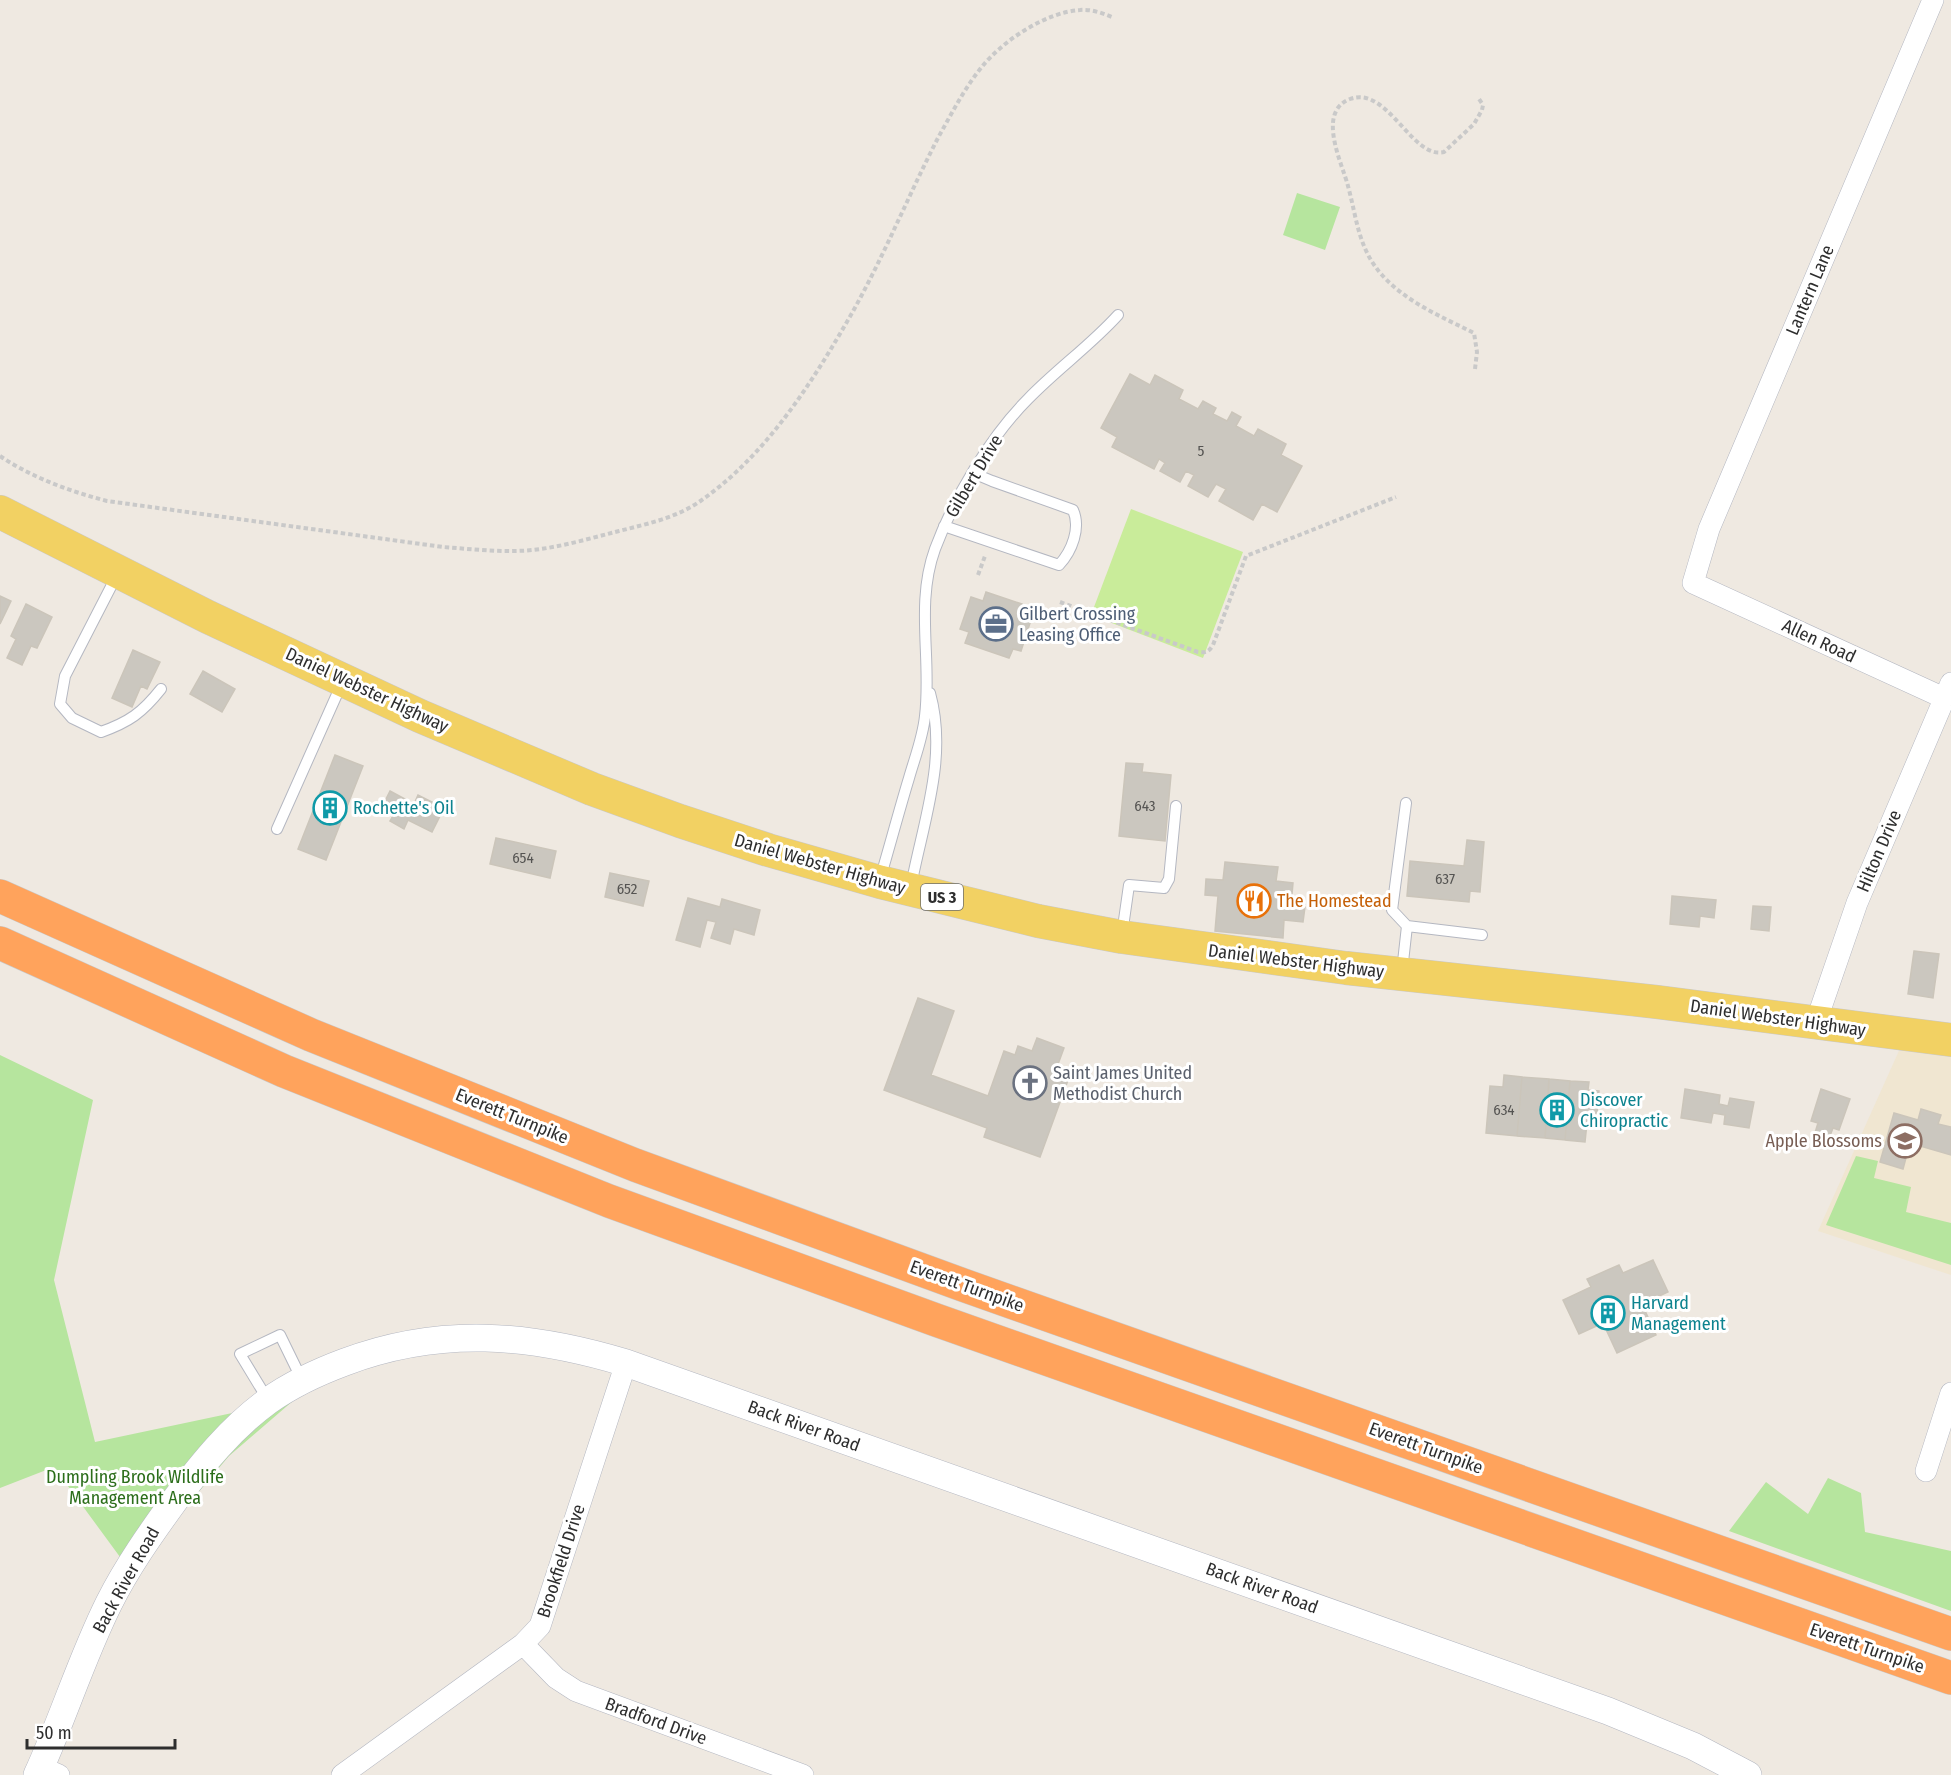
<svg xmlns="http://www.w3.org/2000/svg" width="1951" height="1775" font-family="'Fira Sans Condensed',sans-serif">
  <rect width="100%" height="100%" fill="#efe9e1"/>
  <path fill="#f0e6d1" d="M 1902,1044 L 1951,1051 L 1951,1275 L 1818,1231 Z"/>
  <path fill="#b6e59e" d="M 1297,193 L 1340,207 L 1325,250 L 1283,235 Z
    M 0,1055 L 93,1100 L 54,1280 L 95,1442 L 294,1400 L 229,1456 L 131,1572 L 54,1467 L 0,1488 Z
    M 1856,1156 L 1878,1161 L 1874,1178 L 1911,1187 L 1906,1212 L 1951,1223 L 1951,1265 L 1826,1225 Z
    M 1828,1478 L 1861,1493 L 1865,1532 L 1951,1551 L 1951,1611 L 1729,1531 L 1766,1482 L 1808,1514 Z"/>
  <path fill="#c9ec9a" d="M 1131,509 L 1243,552 L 1203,658 L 1091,615 Z"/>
  <path fill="#cbc7bf" stroke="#cbc5ba" stroke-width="1.5" d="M 1130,374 L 1150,385 L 1155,375 L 1183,390 L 1179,399 L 1198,409 L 1203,401 L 1216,408 L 1213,414 L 1227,421 L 1232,412 L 1241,417 L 1236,426 L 1254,436 L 1258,429 L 1286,444 L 1281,455 L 1302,466 L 1277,512 L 1262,504 L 1253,520 L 1219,501 L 1226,489 L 1216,484 L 1208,497 L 1188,486 L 1194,475 L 1186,471 L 1180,482 L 1160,471 L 1165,463 L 1159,459 L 1154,469 L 1112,447 L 1117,437 L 1101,428 Z
    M 986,592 L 1022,604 L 1018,615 L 1031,620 L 1021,651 L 1013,649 L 1009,658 L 965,643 L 969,632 L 960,629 L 971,597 L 983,601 Z
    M 0,596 L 11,601 L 0,624 Z
    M 26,604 L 52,617 L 37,648 L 31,646 L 22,665 L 7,658 L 16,639 L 11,636 Z
    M 133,650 L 160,662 L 147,689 L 141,686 L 132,707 L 112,698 Z
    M 203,671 L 235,689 L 222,712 L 190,694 Z
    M 335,755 L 363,766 L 326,860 L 298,849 Z
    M 1126,763 L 1143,764 L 1142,772 L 1171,775 L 1165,841 L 1119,836 Z
    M 390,791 L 414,804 L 418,795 L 444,808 L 432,832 L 408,820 L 404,829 L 390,821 L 393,816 L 381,809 Z
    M 496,838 L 556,851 L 550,878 L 490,864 Z
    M 1467,840 L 1484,842 L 1480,892 L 1470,891 L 1469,902 L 1407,896 L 1410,861 L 1464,866 Z
    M 1225,862 L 1278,867 L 1276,881 L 1293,883 L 1291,906 L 1305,907 L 1303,922 L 1284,920 L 1283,938 L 1215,931 L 1218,896 L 1205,895 L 1206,879 L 1223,880 Z
    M 610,873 L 649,881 L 643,906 L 605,897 Z
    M 1672,896 L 1716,900 L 1714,918 L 1700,916 L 1699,927 L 1670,924 Z
    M 688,898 L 720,907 L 722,899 L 760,910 L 754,935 L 734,929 L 730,944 L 711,938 L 716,922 L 707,920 L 700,947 L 676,940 Z
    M 1753,906 L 1771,907 L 1769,931 L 1751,929 Z
    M 1914,951 L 1939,954 L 1933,998 L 1908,994 Z
    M 918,998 L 954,1011 L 931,1075 L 988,1096 L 1004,1051 L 1015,1055 L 1018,1046 L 1032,1051 L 1037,1038 L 1064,1048 L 1057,1067 L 1071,1072 L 1040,1157 L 984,1137 L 987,1128 L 884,1090 Z
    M 1504,1075 L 1522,1077 L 1517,1136 L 1486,1133 L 1490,1086 L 1503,1087 Z
    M 1522,1077 L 1549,1079 L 1545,1138 L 1517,1136 Z
    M 1549,1079 L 1570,1081 L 1565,1140 L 1545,1138 Z
    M 1570,1081 L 1589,1082 L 1588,1090 L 1599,1091 L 1596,1124 L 1587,1123 L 1585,1142 L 1565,1140 Z
    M 1685,1089 L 1720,1095 L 1719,1104 L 1728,1106 L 1730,1098 L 1754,1102 L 1749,1128 L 1724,1124 L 1725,1115 L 1713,1113 L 1711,1123 L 1681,1118 Z
    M 1821,1089 L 1850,1099 L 1839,1130 L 1833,1128 L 1828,1141 L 1814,1136 L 1818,1123 L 1811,1121 Z
    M 1921,1109 L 1941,1115 L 1938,1124 L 1951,1127 L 1951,1155 L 1910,1143 L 1903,1169 L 1880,1162 L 1894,1113 L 1918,1120 Z
    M 1653,1260 L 1668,1292 L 1642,1304 L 1656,1335 L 1617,1353 L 1603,1323 L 1579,1334 L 1563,1300 L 1591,1287 L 1587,1279 L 1619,1265 L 1623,1273 Z"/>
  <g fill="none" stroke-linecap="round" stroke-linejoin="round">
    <defs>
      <path id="service" d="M 944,526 L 1059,565 C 1072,551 1081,528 1073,510 L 992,481 L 973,473
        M 117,575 L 65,676 L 60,704 L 72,718 L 101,732 C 129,722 142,713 161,689
        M 1406,803 L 1392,910 L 1407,926
        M 277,829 L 342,683
        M 880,879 C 890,845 899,811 909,778 C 915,757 923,737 925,716 C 932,660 915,604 935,549 C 954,498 990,437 1028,399 C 1057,369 1091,345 1118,315
        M 911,886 C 923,822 948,758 930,693
        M 1122,934 L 1129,885 L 1164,888 L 1169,879 L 1176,806
        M 1402,971 L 1407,926 L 1482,935
        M 268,1400 L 240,1354 L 280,1335 L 302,1380"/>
      <path id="minor" d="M 1933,0 L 1709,529 L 1693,583 L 1944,698
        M 1816,1022 L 1857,903 L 1951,683
        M 1926,1471 L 1951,1393
        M 523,1644 L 556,1678 L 576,1691 L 803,1775
        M 41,1767 L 59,1775
        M 342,1775 L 523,1644 L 540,1626 L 626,1363"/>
      <path id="tertiary" d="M 37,1775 C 63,1719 81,1659 109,1603 C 127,1567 151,1533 175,1500 C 202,1464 231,1428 268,1401 C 292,1384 318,1372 345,1362 C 441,1326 530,1334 626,1363 L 1608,1711 L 1693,1746 L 1748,1775"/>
      <path id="primary" d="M 0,512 L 208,617 L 420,716 L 592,789 L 680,821 L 768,850 L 880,882 L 1038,921 L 1122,937 L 1346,968 L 1657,1002 L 1951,1040"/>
      <path id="motorway" d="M 0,896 L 311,1035 L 635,1165 L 963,1285 L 1951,1634
        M 0,943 L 284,1071 L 609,1201 L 936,1320 L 1951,1678"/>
    </defs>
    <use href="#service" stroke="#b4b7c1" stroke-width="12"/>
    <use href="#minor" stroke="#b4b7c1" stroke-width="22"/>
    <use href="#tertiary" stroke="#b4b7c1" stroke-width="28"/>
    <use href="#primary" stroke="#c9c9c9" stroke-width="34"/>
    <use href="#motorway" stroke="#c9c9c9" stroke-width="34"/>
    <path stroke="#c9c9c9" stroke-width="4" stroke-dasharray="4.5 3" stroke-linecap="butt" d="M 1475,369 L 1477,352 L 1474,333 C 1442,317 1406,302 1382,275 C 1358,248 1357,219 1348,186 C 1342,163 1316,112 1350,99 C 1388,85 1412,160 1444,152 L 1474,124 L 1482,110 L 1483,105 L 1479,99
      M 0,456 C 33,478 69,491 107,501 L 443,547 C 472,549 502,553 532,550 C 562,547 591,538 619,531 C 647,524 675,518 699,502 C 766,456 812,383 852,313 C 884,256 909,194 939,136 C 952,113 964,89 981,68 C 1002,41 1046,12 1080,10 C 1091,9 1102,13 1112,17
      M 978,575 L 985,556
      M 1060,602 L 1198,652 C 1205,653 1209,652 1213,645 L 1246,556 L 1396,497"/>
    <use href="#service" stroke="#fff" stroke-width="10"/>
    <use href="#minor" stroke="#fff" stroke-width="21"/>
    <use href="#tertiary" stroke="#fff" stroke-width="27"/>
    <use href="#primary" stroke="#f2d163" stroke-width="33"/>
    <use href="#motorway" stroke="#ffa35c" stroke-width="33"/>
  </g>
  <defs>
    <symbol id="office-ring" viewBox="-11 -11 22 22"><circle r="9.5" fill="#fff" stroke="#5c6f8a" stroke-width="1.5"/><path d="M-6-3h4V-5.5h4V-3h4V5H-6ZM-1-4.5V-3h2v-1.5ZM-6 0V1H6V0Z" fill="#5c6f8a"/></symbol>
    <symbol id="building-ring" viewBox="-11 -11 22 22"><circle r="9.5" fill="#fff" stroke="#0f9aa8" stroke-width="1.5"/><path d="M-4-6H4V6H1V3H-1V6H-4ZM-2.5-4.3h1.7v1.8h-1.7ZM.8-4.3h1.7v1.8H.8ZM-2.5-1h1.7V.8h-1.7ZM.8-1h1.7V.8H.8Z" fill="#0f9aa8"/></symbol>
    <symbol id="restaurant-ring" viewBox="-11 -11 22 22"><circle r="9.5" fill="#fff" stroke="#e8710a" stroke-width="1.5"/><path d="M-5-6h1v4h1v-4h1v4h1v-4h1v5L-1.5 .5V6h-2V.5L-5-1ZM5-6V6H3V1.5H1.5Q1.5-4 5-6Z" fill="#e8710a"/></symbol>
    <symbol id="church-ring" viewBox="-11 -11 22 22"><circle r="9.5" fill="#fff" stroke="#6b7280" stroke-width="1.5"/><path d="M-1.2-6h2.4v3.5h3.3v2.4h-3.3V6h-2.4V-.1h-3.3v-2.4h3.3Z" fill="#6b7280"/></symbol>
    <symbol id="school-ring" viewBox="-11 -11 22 22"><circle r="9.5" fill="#fff" stroke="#8d6e63" stroke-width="1.5"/><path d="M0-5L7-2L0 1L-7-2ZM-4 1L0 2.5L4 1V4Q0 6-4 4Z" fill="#8d6e63"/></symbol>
  </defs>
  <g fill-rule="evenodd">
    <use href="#office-ring" x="977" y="605" width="38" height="38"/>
    <use href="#building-ring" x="311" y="789" width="38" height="38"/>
    <use href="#restaurant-ring" x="1235" y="882" width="38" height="38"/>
    <use href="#church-ring" x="1011" y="1064" width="38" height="38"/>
    <use href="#building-ring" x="1538" y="1091" width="38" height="38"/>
    <use href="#school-ring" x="1886" y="1122" width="38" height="38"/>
    <use href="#building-ring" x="1589" y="1294" width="38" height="38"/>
  </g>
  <g text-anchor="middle" stroke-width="6" stroke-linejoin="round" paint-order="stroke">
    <g font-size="15" fill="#555452">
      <text x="1201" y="456">5</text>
      <text x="1145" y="811">643</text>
      <text x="523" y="863">654</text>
      <text x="1445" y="884">637</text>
      <text x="627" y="894">652</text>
      <text x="1504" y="1115">634</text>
    </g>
    <rect fill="#fff" stroke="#6d6d6d" stroke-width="1.5" x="921" y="884" width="42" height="26" rx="4.5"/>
    <g font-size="16" font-weight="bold" fill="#2e2e2e">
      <text x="942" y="903">US 3</text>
    </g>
    <g font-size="18" fill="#2e2e2e" stroke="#fff">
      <text transform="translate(1810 290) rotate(-67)" y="6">Lantern Lane</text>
      <text transform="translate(974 476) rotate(-59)" y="6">Gilbert Drive</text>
      <text transform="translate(1819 641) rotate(25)" y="6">Allen Road</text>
      <text transform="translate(367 690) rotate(25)" y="6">Daniel Webster Highway</text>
      <text transform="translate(1879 851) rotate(-67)" y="6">Hilton Drive</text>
      <text transform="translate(820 864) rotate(16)" y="6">Daniel Webster Highway</text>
      <text transform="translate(1296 961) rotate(7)" y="6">Daniel Webster Highway</text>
      <text transform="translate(1778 1018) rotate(8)" y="6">Daniel Webster Highway</text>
      <text transform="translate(512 1116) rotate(22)" y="6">Everett Turnpike</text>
      <text transform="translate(967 1286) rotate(20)" y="6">Everett Turnpike</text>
      <text transform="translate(804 1426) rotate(20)" y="6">Back River Road</text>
      <text transform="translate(1426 1448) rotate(20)" y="6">Everett Turnpike</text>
      <text transform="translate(561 1561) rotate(-72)" y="6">Brookfield Drive</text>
      <text transform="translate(126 1580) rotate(-61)" y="6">Back River Road</text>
      <text transform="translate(1262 1588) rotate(20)" y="6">Back River Road</text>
      <text transform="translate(1867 1648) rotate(19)" y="6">Everett Turnpike</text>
      <text transform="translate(656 1721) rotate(20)" y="6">Bradford Drive</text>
    </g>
    <g font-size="18" fill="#4e5e75" stroke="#fff" text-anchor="start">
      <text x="1019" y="620">Gilbert Crossing<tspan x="1019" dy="21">Leasing Office</tspan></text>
    </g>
    <g font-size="18" fill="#0d838f" stroke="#fff" text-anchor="start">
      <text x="353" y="814">Rochette's Oil</text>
      <text x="1580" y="1106">Discover<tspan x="1580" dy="21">Chiropractic</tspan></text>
      <text x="1631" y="1309">Harvard<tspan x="1631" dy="21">Management</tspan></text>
    </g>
    <g font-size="18" fill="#c56008" stroke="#fff" text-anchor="start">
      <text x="1277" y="907">The Homestead</text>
    </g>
    <g font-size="18" fill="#5b616d" stroke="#fff" text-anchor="start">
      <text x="1053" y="1079">Saint James United<tspan x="1053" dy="21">Methodist Church</tspan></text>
    </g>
    <g font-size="18" fill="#785e54" stroke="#fff" text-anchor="end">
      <text x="1882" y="1147">Apple Blossoms</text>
    </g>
    <g font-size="18" fill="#2c6e1b" stroke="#fff">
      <text x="135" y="1483">Dumpling Brook Wildlife<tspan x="135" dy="21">Management Area</tspan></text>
    </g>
  </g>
  <path d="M27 1739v9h148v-9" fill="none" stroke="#2e2e2e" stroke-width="3"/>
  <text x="36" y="1739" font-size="18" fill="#2e2e2e" stroke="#ffffff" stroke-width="4.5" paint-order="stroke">50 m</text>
</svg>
